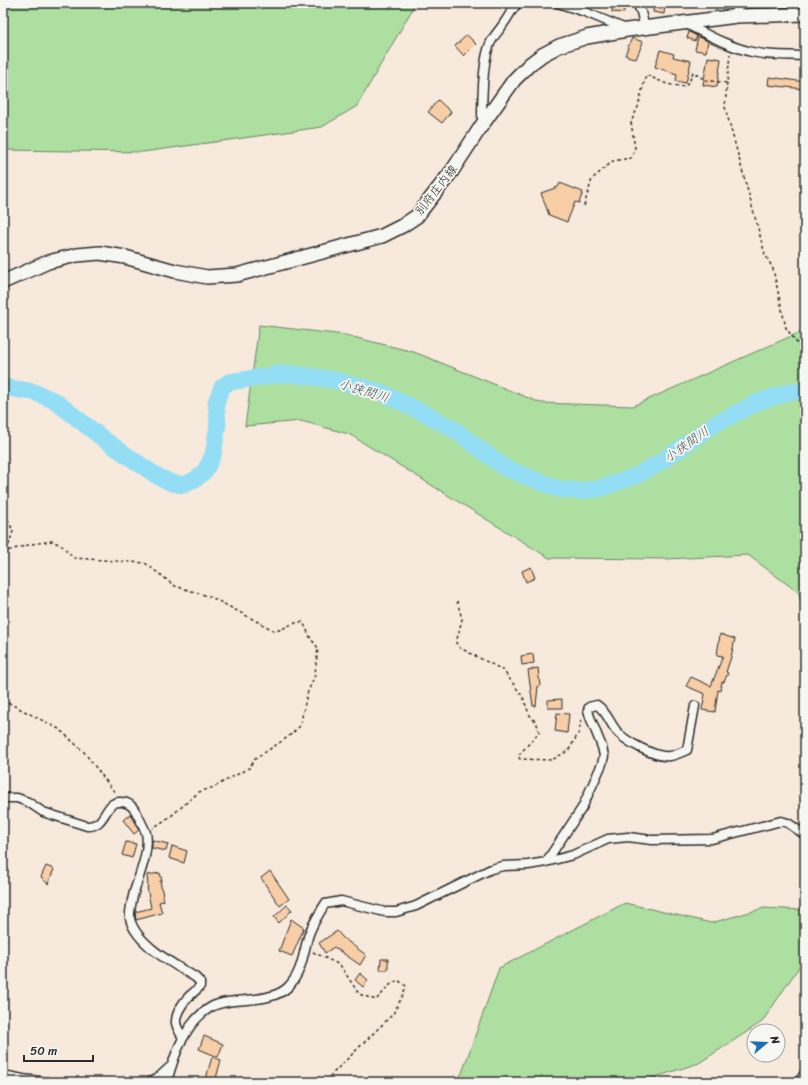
<svg xmlns="http://www.w3.org/2000/svg" width="808" height="1085" font-family="Sriracha,'Klee One',sans-serif">
  <rect width="100%" height="100%" fill="#f7eadc"/>
  <filter id="ink" filterUnits="userSpaceOnUse"><feTurbulence type="fractalNoise" baseFrequency=".025" numOctaves="2"/><feDisplacementMap in="SourceGraphic" scale="8" xChannelSelector="R" yChannelSelector="G"/><feConvolveMatrix kernelMatrix="1 2 1 2 8 2 1 2 1" color-interpolation-filters="sRGB"/></filter>
  <g filter="url(#ink)">
    <path fill="#acdfa0" stroke="#6c8566" d="M 3,3 L 414,3 L 413,8 L 357,106 L 322,127 L 143,152 L 3,150 Z
      M 259,325 L 345,335 L 414,352 L 541,403 L 633,406 L 805,330 L 805,624 L 799,593 L 748,555 L 667,559 L 549,558 L 349,434 L 301,421 L 245,426 Z
      M 625,903 L 711,923 L 764,908 L 805,910 L 805,958 L 762,1022 L 699,1063 L 640,1082 L 455,1082 L 462,1073 L 499,968 Z"/>
    <g fill="none" stroke-linecap="round" stroke-linejoin="round">
      <path stroke="#94def5" stroke-width="17" d="M 3,387 L 34,392 L 55,401 L 106,441 L 157,476 L 172,483 L 184,485 L 196,479 L 205,471 L 213,455 L 218,424 L 216,402 L 222,387 L 229,382 L 281,374 L 294,374 L 334,380 L 380,392 L 428,415 L 455,430 L 505,468 L 559,489 L 580,491 L 598,489 L 636,476 L 659,463 L 715,424 L 758,402 L 786,393 L 794,391 L 805,392"/>
    </g>
    <path fill="#f8cea7" stroke="#2b2b2b" d="M 654,3 L 665,3 L 664,14 L 653,12 Z
      M 612,4 L 624,4 L 624,13 L 612,12 Z
      M 689,32 L 697,36 L 695,41 L 687,38 Z
      M 467,35 L 476,44 L 464,56 L 455,46 Z
      M 698,37 L 708,41 L 706,52 L 695,50 Z
      M 632,38 L 643,42 L 636,59 L 625,55 Z
      M 660,50 L 674,54 L 673,57 L 691,61 L 686,83 L 676,81 L 677,74 L 655,67 Z
      M 708,57 L 721,59 L 717,87 L 703,85 Z
      M 769,77 L 805,82 L 804,89 L 768,85 Z
      M 438,100 L 451,112 L 442,123 L 428,112 Z
      M 560,183 L 583,192 L 579,203 L 575,202 L 567,222 L 549,215 L 541,193 L 558,187 Z
      M 531,567 L 535,578 L 526,582 L 522,571 Z
      M 720,634 L 735,639 L 731,657 L 726,672 L 728,673 L 724,682 L 722,682 L 720,691 L 718,690 L 715,712 L 702,710 L 705,694 L 686,686 L 691,677 L 711,686 L 723,656 L 717,655 Z
      M 533,654 L 534,663 L 522,665 L 521,656 Z
      M 538,668 L 540,686 L 538,686 L 536,706 L 533,706 L 528,670 Z
      M 562,699 L 562,708 L 548,708 L 548,700 Z
      M 557,713 L 569,714 L 567,733 L 555,731 Z
      M 130,814 L 139,830 L 134,834 L 123,820 Z
      M 152,840 L 168,844 L 166,851 L 152,848 Z
      M 126,842 L 136,844 L 132,858 L 122,855 Z
      M 172,846 L 187,851 L 184,863 L 169,858 Z
      M 46,866 L 54,869 L 48,884 L 41,877 Z
      M 270,871 L 289,899 L 280,906 L 261,878 Z
      M 160,873 L 162,881 L 160,881 L 164,901 L 159,902 L 162,913 L 136,920 L 135,912 L 151,908 L 147,887 L 148,887 L 147,875 Z
      M 287,905 L 292,910 L 279,923 L 274,917 Z
      M 291,919 L 304,928 L 292,956 L 279,951 Z
      M 337,931 L 342,937 L 366,955 L 360,965 L 334,947 L 325,953 L 319,943 Z
      M 381,959 L 388,959 L 388,970 L 380,970 Z
      M 360,973 L 368,980 L 363,987 L 355,980 Z
      M 204,1036 L 223,1044 L 218,1057 L 199,1049 Z
      M 212,1057 L 221,1060 L 215,1082 L 205,1082 Z"/>
    <g fill="none" stroke-linecap="round" stroke-linejoin="round">
      <defs>
        <path id="street" d="M 558,3 L 585,12 L 626,29
          M 637,3 L 641,12 L 645,28
          M 737,16 L 737,3
          M 684,23 C 706,34 729,47 752,52 C 770,56 787,55 805,56
          M 482,124 C 482,104 482,61 490,44 C 493,36 500,30 504,23 C 509,16 512,9 518,3
          M 3,798 L 17,798 L 28,802 L 43,812 L 87,826 C 107,827 104,800 121,802 C 130,802 135,809 138,816 C 141,822 144,827 146,833 C 150,850 139,876 134,892 C 132,900 129,911 130,919 C 136,944 175,965 195,977 L 200,982 L 200,986 C 198,989 196,990 193,993 C 185,999 175,1013 176,1023 C 177,1029 181,1034 183,1038
          M 546,862 L 582,808 L 602,764 L 604,756 L 602,747 L 590,717 L 588,710 L 589,707 L 597,705 C 606,711 609,721 615,729 C 623,741 656,758 670,756 C 676,755 682,752 687,750 L 695,706
          M 3,1075 L 23,1079 L 48,1082
          M 150,1082 L 159,1077 L 170,1067
          M 167,1082 C 174,1055 186,1020 213,1006 C 223,1001 235,1001 246,1000 C 260,999 278,997 288,987 C 303,972 303,952 309,934 C 313,923 319,914 325,904 L 341,901 L 385,912 L 396,912 L 416,906 L 491,869 L 503,866 L 528,865 L 546,862 L 573,855 L 608,839 L 628,837 L 652,840 L 712,839 L 781,821 L 788,823 L 805,835
          M 799,1082 L 805,1073"/>
        <path id="primary" d="M 3,282 L 48,262 L 77,255 L 100,253 L 125,257 L 175,271 L 207,277 L 237,275 L 382,236 L 402,226 L 417,216 L 452,171 L 482,125 L 514,80 L 530,64 L 542,55 L 559,46 L 587,37 L 627,30 L 737,16 L 805,14"/>
      </defs>
      <use href="#street" stroke="#2b2b2b" stroke-width="11"/>
      <use href="#primary" stroke="#2b2b2b" stroke-width="16"/>
      <path stroke="#2b2b2b" stroke-width="1.5" stroke-dasharray="3 3" stroke-linecap="butt" d="M 727,83 L 725,107 L 765,254 L 773,269 L 786,328 L 805,354
        M 584,206 L 592,179 L 613,161 L 631,158 L 635,149 L 631,122 L 638,107 L 646,75 L 667,84 L 685,87 L 690,80 L 693,72 L 705,80 L 727,83 L 730,54
        M 3,460 L 9,458
        M 3,509 L 13,531 L 7,551
        M 3,552 L 32,544 L 52,541 L 61,545 L 74,558 L 145,563 L 175,586 L 211,597 L 275,631 C 286,629 291,622 303,622 L 311,639 L 318,648 L 316,664 L 315,675 L 307,694 L 300,726 L 288,737 L 255,759 L 249,768 L 214,787 L 199,792 L 171,816 L 153,828
        M 457,601 L 462,619 L 456,643 L 460,648 L 503,670 L 523,697 L 529,714 L 537,724 L 539,732 L 518,756 L 520,759 L 552,760 L 569,750 L 579,732 L 581,719
        M 3,700 L 59,729 L 84,752 L 116,794
        M 313,952 L 340,965 L 359,994 L 376,1000 L 391,984 L 398,980 L 406,986 L 402,997 L 393,1014 L 329,1077 L 322,1082"/>
      <use href="#street" stroke="#f6f6f2" stroke-width="8"/>
      <use href="#primary" stroke="#f6f6f2" stroke-width="13"/>
    </g>
  </g>
  <g text-anchor="middle" stroke-width="3.5" stroke-linejoin="round" paint-order="stroke">
    <g font-size="12" fill="#2b2b2b" stroke="#f6f6f2">
      <text transform="translate(436 190) rotate(-52)" y="4">別府庄内線</text>
    </g>
    <g font-size="13" font-style="italic" fill="#45585e" stroke="#f6f6f2">
      <text transform="translate(364 390) rotate(17)" y="5">小狭間川</text>
      <text transform="translate(686 444) rotate(-35)" y="5">小狭間川</text>
    </g>
  </g>
  <rect width="808" height="1085" fill="none" stroke="#f6f6f2" stroke-width="16"/>
  <rect x="8" y="8" width="792" height="1069" fill="none" stroke="#2b2b2b" stroke-width="1.5" filter="url(#ink)"/>
  <g transform="translate(766 1043) rotate(71)"><circle r="19" fill="#f6f6f2" stroke="#a5a5a2"/>
  <path d="M0-3L7 15L0 10L-7 15Z" fill="#1f6fb2"/>
  <text y="-6" font-size="11" font-weight="bold" text-anchor="middle" fill="#2b2b2b">N</text>
  </g>
  <path d="M24 1055v6h69v-6" fill="none" stroke="#2b2b2b" stroke-width="2"/>
  <text x="30" y="1055" font-size="12" fill="#2b2b2b" stroke="#f6f6f2" stroke-width="3" paint-order="stroke">50 m</text>
</svg>
